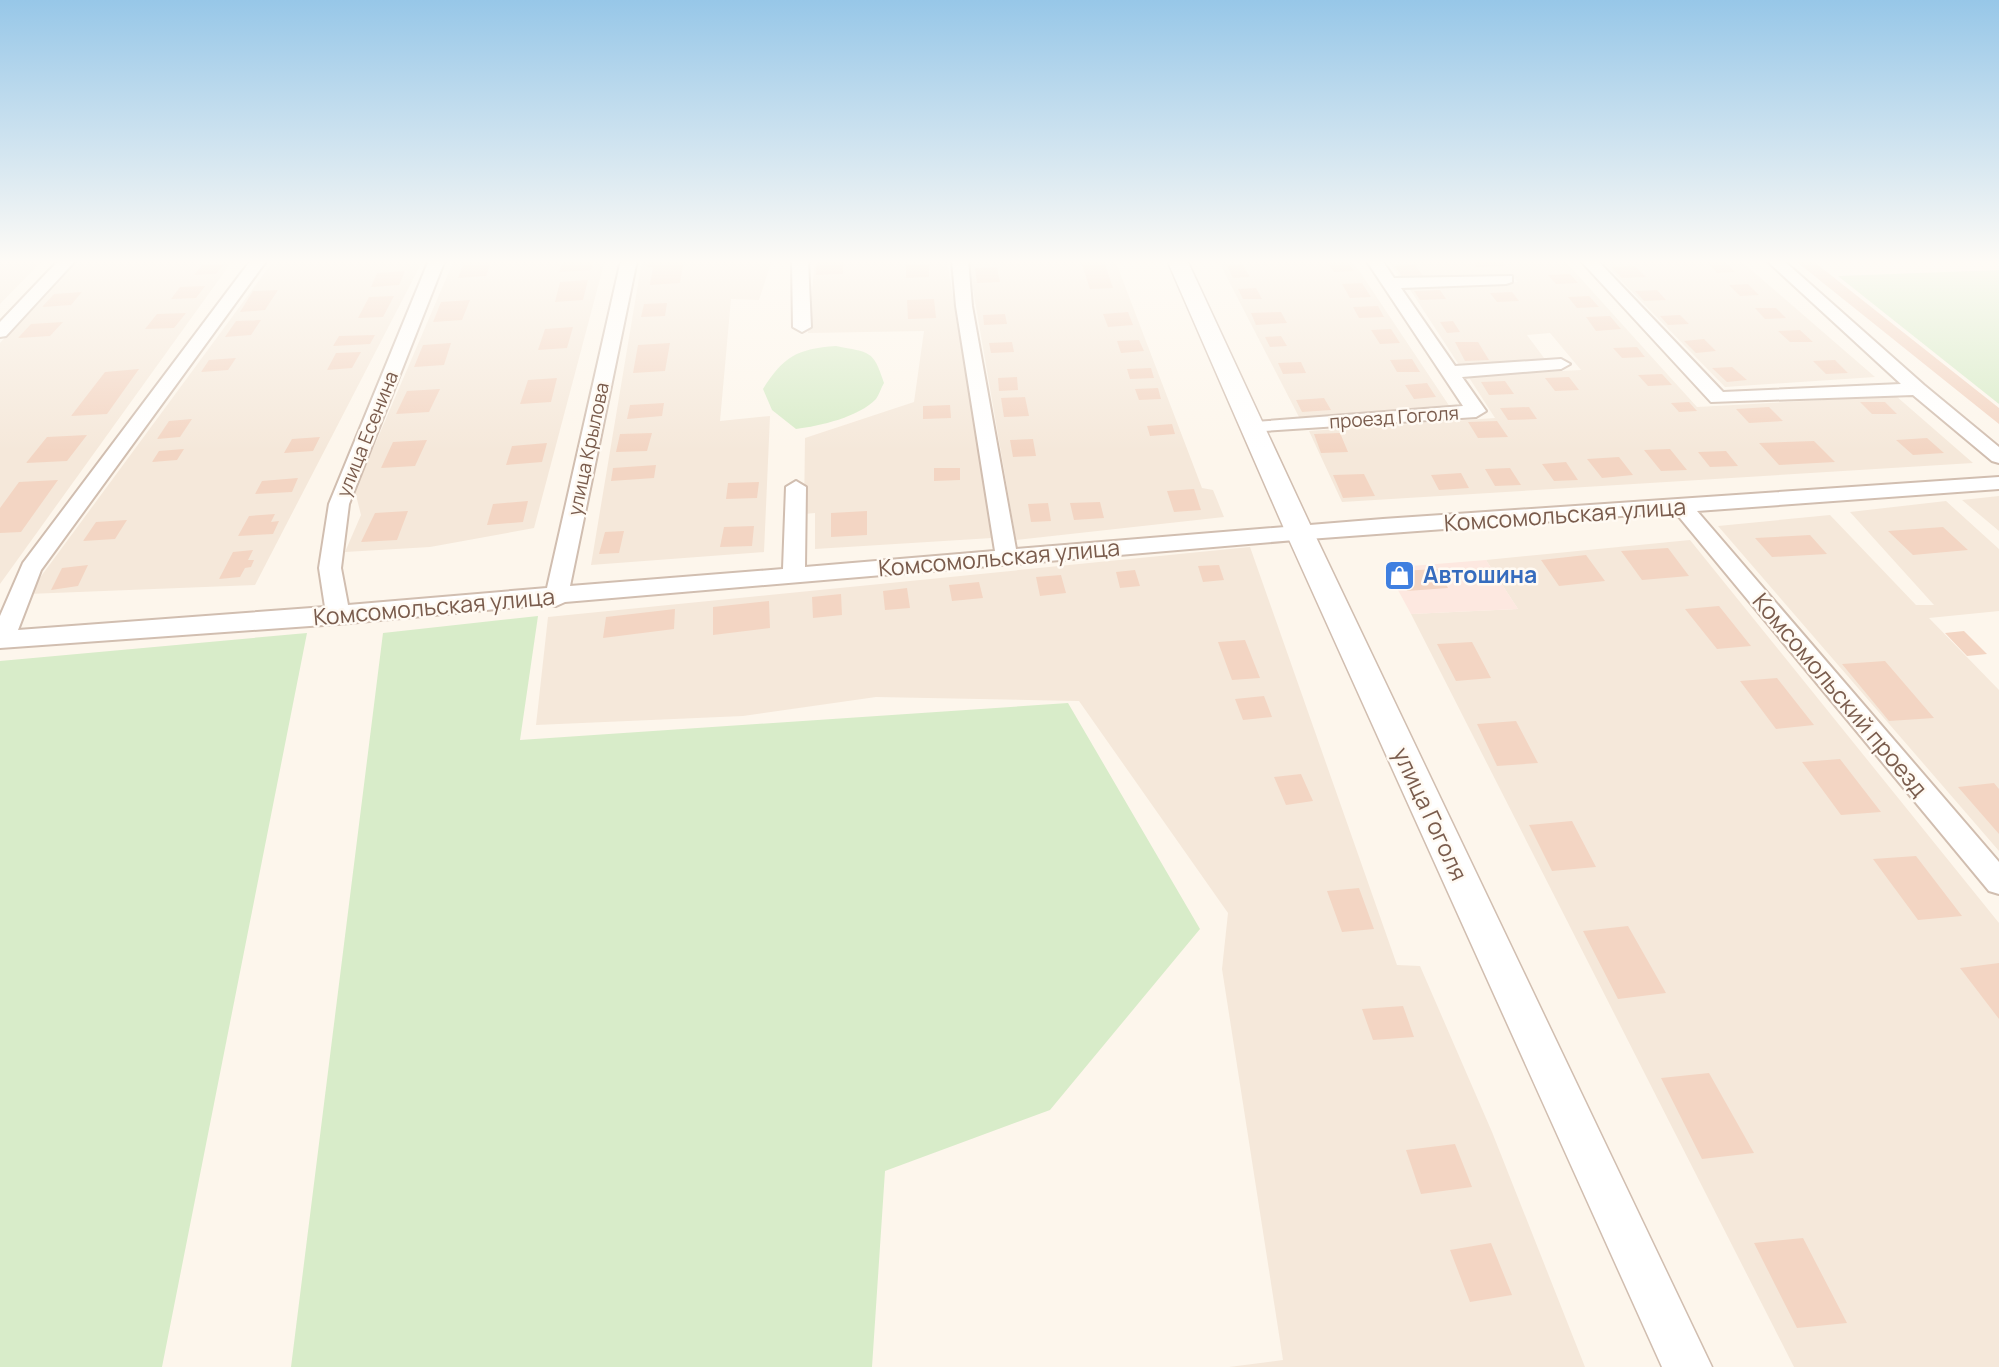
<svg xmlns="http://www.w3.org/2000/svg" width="1999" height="1367" font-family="Manrope,sans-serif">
  <rect width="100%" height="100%" fill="#fdf6ec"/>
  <path fill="#f5e8da" d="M 0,260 L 43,260 L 0,304 Z
    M 77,260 L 233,260 L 0,584 L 0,343 Z
    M 274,260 L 423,260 L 255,585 L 28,594 Z
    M 454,260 L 605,260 L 534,528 L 430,547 L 345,552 L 361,515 L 355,491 Z
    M 642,260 L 772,260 L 759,300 L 731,299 L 720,421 L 770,416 L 764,552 L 591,565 Z
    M 815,260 L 947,260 L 992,538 L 815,549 L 815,513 L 804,514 L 805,438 L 914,402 L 924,331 L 808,333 Z
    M 968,260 L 1115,260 L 1202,488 L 1213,490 L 1224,517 L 1016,540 Z
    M 1218,260 L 1352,260 L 1450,407 L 1299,417 Z
    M 1387,260 L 1564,260 L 1697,407 L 1896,396 L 1973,463 L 1342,502 L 1309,431 L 1495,418 L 1468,376 L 1581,370 L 1550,333 L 1527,335 L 1547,362 L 1461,368 L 1409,288 L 1518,282 L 1511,275 L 1401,279 Z
    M 1601,260 L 1740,260 L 1875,377 L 1725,387 Z
    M 1999,496 L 1999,531 L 1962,500 Z
    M 1946,501 L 1999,549 L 1999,611 L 1929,618 L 1999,690 L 1999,851 L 1718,526 L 1830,515 L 1916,605 L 1934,605 L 1850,512 Z
    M 1690,540 L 1999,923 L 1999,1367 L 1794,1367 L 1411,614 L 1518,609 L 1486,560 Z
    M 1250,547 L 1397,965 L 1420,966 L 1492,1132 L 1585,1367 L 1229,1367 L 1283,1360 L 1222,969 L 1228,913 L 1079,701 L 876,697 L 743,716 L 536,725 L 548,617 Z"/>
  <path fill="#fde8e0" d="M 1486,560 L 1518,609 L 1411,614 L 1386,568 Z"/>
  <path fill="#d8ecc9" d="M 1999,270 L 1999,404 L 1838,276 Z
    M 836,346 C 870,353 873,349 884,383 C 881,388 879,395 876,399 C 859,417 820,426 796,429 L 772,410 L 763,389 C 784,356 797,349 836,346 Z
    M 538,616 L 520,740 L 1068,703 L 1200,929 L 1050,1110 L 885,1171 L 872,1367 L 291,1367 L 383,633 Z
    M 307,633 L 162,1367 L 0,1367 L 0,661 Z"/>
  <path fill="#f3d5c3" d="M 465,260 L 492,260 L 486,276 L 458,278 Z
    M 563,260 L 594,260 L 591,270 L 559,272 Z
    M 649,260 L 684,260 L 680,283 L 650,285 L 653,267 L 647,267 Z
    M 817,260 L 843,260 L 843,274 L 816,275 Z
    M 1471,260 L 1500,260 L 1504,266 L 1476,267 Z
    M 1104,261 L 1113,288 L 1090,289 L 1081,262 Z
    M 1725,261 L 1735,272 L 1717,273 L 1707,262 Z
    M 1813,261 L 1999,408 L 1999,424 L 1797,262 Z
    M 1348,262 L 1354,271 L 1334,272 L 1328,263 Z
    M 224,264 L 216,274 L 194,275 L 202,265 Z
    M 906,265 L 929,265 L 929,277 L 906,278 Z
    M 1243,265 L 1250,277 L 1233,278 L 1227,266 Z
    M 1415,265 L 1423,276 L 1403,278 L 1395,266 Z
    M 1635,266 L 1646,277 L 1622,278 L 1611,267 Z
    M 997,267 L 1000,282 L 977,283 L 975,268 Z
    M 405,271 L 399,285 L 371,287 L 377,273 Z
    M 1570,274 L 1578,283 L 1556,284 L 1548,275 Z
    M 588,280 L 583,300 L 555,302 L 560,282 Z
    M 1362,283 L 1371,297 L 1350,298 L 1342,284 Z
    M 1748,284 L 1759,295 L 1740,296 L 1729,285 Z
    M 205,286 L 196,298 L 171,299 L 180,287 Z
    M 1256,288 L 1262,299 L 1243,299 L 1238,289 Z
    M 278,290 L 265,310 L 240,312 L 253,291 Z
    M 1440,290 L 1446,299 L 1420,300 L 1414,291 Z
    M 1657,290 L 1666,300 L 1644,301 L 1635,291 Z
    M 82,292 L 71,305 L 42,307 L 54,294 Z
    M 1512,292 L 1519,301 L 1497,302 L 1490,293 Z
    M 394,296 L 383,317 L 358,318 L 369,297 Z
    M 1589,296 L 1599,307 L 1577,308 L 1568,297 Z
    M 934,299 L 936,318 L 908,319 L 907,300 Z
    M 470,300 L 462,320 L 433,322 L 441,302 Z
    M 667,303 L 665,316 L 641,317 L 644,304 Z
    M 1378,306 L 1384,317 L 1359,318 L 1353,307 Z
    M 1755,308 L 1776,308 L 1786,318 L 1765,319 Z
    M 1128,312 L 1133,325 L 1108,327 L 1103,314 Z
    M 1281,312 L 1287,323 L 1256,325 L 1251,313 Z
    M 186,313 L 174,328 L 145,329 L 157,314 Z
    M 1005,314 L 1007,324 L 984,325 L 983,315 Z
    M 1680,315 L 1689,324 L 1668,325 L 1660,316 Z
    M 1610,316 L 1621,329 L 1596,331 L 1586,317 Z
    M 261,320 L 251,335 L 225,337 L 236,321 Z
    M 1453,321 L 1460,332 L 1447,333 L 1440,322 Z
    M 63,322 L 50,336 L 18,338 L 31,324 Z
    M 573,327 L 567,348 L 538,350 L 545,329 Z
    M 1391,329 L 1400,343 L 1380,344 L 1371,330 Z
    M 1800,330 L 1813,342 L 1790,342 L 1778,331 Z
    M 375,335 L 370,344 L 333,346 L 339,336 Z
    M 1281,336 L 1287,346 L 1270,347 L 1265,337 Z
    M 1704,339 L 1716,351 L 1696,353 L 1684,341 Z
    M 1139,340 L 1144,351 L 1121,353 L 1117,341 Z
    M 1012,342 L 1014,352 L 991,353 L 989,343 Z
    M 1455,342 L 1478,342 L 1489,360 L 1465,361 Z
    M 451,343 L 444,365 L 414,367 L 423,345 Z
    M 670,343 L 665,371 L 633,373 L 638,345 Z
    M 1637,347 L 1645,357 L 1622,358 L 1613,348 Z
    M 361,352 L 352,368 L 327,370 L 336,353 Z
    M 236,358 L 228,370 L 201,372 L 209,360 Z
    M 1412,359 L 1420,372 L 1397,372 L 1390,360 Z
    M 1835,360 L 1848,373 L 1826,374 L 1813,361 Z
    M 1301,362 L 1306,373 L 1283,374 L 1278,363 Z
    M 1732,367 L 1747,380 L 1727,382 L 1712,368 Z
    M 1151,368 L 1154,378 L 1130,379 L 1127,369 Z
    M 139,369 L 107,414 L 71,416 L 105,372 Z
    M 1662,374 L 1672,385 L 1648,386 L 1638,375 Z
    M 1017,377 L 1018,390 L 999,391 L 998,378 Z
    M 1569,377 L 1579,390 L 1555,391 L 1545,378 Z
    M 557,378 L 551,402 L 520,404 L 528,380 Z
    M 1505,381 L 1514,394 L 1489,395 L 1481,382 Z
    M 1427,383 L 1436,397 L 1414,399 L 1405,385 Z
    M 1158,388 L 1161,399 L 1139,400 L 1135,389 Z
    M 440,389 L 429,412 L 396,414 L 407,391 Z
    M 1025,397 L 1029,416 L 1004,417 L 1001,398 Z
    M 1324,398 L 1331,410 L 1302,412 L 1296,400 Z
    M 1689,402 L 1697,411 L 1679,412 L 1671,403 Z
    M 1860,402 L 1885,402 L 1897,414 L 1872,414 Z
    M 664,403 L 662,416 L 627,419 L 630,405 Z
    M 950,405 L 951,418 L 923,419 L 923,406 Z
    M 1529,407 L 1537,419 L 1508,420 L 1500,408 Z
    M 1769,407 L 1783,421 L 1749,423 L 1736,409 Z
    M 192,419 L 180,437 L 157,439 L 169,421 Z
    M 1497,421 L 1508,437 L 1478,438 L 1468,422 Z
    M 1172,424 L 1175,434 L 1150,436 L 1147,426 Z
    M 652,433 L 647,451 L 616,452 L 620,434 Z
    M 1340,433 L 1348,452 L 1321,453 L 1314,434 Z
    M 87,435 L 67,461 L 26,463 L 47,437 Z
    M 320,437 L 313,451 L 284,453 L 292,439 Z
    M 1927,438 L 1944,453 L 1913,455 L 1896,440 Z
    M 1033,439 L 1036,456 L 1013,457 L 1010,440 Z
    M 427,440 L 415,466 L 381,468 L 393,442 Z
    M 1814,441 L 1835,462 L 1779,465 L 1759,443 Z
    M 547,443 L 542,462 L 506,465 L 512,446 Z
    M 184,449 L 177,460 L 152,462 L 159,451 Z
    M 1670,449 L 1687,470 L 1661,471 L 1644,450 Z
    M 1726,451 L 1738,466 L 1710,467 L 1698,452 Z
    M 1619,457 L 1633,475 L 1602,478 L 1587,459 Z
    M 1566,462 L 1578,480 L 1554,481 L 1542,464 Z
    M 656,465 L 654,478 L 611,481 L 613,468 Z
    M 934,468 L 960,468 L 960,480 L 934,481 Z
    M 1510,468 L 1521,485 L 1495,486 L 1485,469 Z
    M 1461,473 L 1469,488 L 1439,490 L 1431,475 Z
    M 1364,474 L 1375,496 L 1343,498 L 1333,475 Z
    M 298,478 L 292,492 L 255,494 L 262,481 Z
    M 58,480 L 21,532 L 0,533 L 0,508 L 19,482 Z
    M 759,482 L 757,498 L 726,499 L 728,483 Z
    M 1194,489 L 1201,510 L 1174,512 L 1167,491 Z
    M 528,501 L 523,522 L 487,525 L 493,504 Z
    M 1100,502 L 1104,518 L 1074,520 L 1070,503 Z
    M 1048,503 L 1051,521 L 1031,522 L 1028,504 Z
    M 408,511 L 397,540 L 361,542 L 375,513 Z
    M 867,511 L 867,535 L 831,537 L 831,513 Z
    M 275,514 L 271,522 L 279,521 L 273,534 L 238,536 L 249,516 Z
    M 127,520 L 115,539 L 83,541 L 96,522 Z
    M 754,526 L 752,546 L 720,547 L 724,527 Z
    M 1943,527 L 1968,550 L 1913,555 L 1888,531 Z
    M 624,531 L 619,553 L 599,554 L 605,532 Z
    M 1810,535 L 1827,554 L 1772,557 L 1755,538 Z
    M 1668,548 L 1689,576 L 1642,580 L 1621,551 Z
    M 253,550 L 248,560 L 254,560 L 251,567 L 245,568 L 240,577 L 219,579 L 233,552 Z
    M 1586,555 L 1605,581 L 1559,586 L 1541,560 Z
    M 88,565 L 78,586 L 51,590 L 62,568 Z
    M 1219,565 L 1224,580 L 1203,582 L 1198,566 Z
    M 1438,569 L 1448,588 L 1407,591 L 1398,571 Z
    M 1135,570 L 1140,586 L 1120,588 L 1116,572 Z
    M 1061,575 L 1066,593 L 1040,596 L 1036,577 Z
    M 979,582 L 983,598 L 952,601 L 949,585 Z
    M 907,588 L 910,608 L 885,610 L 883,591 Z
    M 841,594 L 842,615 L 813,618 L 812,597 Z
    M 769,601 L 770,628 L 713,635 L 713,607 Z
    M 1719,606 L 1751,646 L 1717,649 L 1685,609 Z
    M 675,609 L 674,629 L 603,638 L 606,617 Z
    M 1964,631 L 1987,654 L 1967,656 L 1945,633 Z
    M 1245,640 L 1260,678 L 1232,680 L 1218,642 Z
    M 1472,642 L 1491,678 L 1456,681 L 1437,644 Z
    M 1885,661 L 1934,718 L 1889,721 L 1842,664 Z
    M 1777,678 L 1814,725 L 1776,729 L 1740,681 Z
    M 1264,696 L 1272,717 L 1243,720 L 1235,699 Z
    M 1516,721 L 1538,763 L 1497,766 L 1477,724 Z
    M 1840,759 L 1881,812 L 1841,815 L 1802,762 Z
    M 1301,774 L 1313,801 L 1286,805 L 1274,777 Z
    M 1994,783 L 1999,789 L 1999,834 L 1958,787 Z
    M 1572,821 L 1596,867 L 1552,871 L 1529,825 Z
    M 1916,856 L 1962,916 L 1918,920 L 1873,859 Z
    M 1359,888 L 1374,929 L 1342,932 L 1327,891 Z
    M 1628,926 L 1666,993 L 1618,999 L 1583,931 Z
    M 1999,963 L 1999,1019 L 1960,968 Z
    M 1403,1006 L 1414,1037 L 1373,1040 L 1362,1009 Z
    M 1709,1073 L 1754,1153 L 1702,1159 L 1661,1078 Z
    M 1455,1144 L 1472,1187 L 1421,1194 L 1406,1150 Z
    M 1803,1238 L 1847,1323 L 1797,1328 L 1754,1243 Z
    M 1491,1243 L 1512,1295 L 1470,1302 L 1450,1250 Z"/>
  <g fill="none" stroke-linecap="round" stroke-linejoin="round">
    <defs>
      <path id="minor" d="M 59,260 L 76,260 L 6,336 L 0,337 L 0,322 Z
        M 251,260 L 267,260 L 41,570 L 18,630 L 325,607 L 319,568 L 329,504 L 429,260 L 445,260 L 349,504 L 341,568 L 348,605 L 547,588 L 621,260 L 637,260 L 570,586 L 783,569 L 786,487 L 796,481 L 806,487 L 805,567 L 995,551 L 956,306 L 952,260 L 968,260 L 972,306 L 1016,549 L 1383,519 L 1999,477 L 1999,489 L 1697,511 L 1999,862 L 1999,894 L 1989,891 L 1675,512 L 1295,540 L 565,602 L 556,606 L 549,604 L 338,624 L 0,648 L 0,616 L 23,563 Z
        M 792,260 L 808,260 L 811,327 L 802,332 L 793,327 Z
        M 1366,260 L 1382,260 L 1394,278 L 1512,276 L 1512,282 L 1506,284 L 1401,288 L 1455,366 L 1561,359 L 1570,364 L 1561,369 L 1462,377 L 1486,411 L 1476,417 L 1248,432 L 1245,428 L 1255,422 L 1463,406 Z
        M 1580,260 L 1597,260 L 1723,392 L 1901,384 L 1766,260 L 1783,260 L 1924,385 L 1999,447 L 1999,463 L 1992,461 L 1913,395 L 1711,402 Z"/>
      <path id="tertiary" d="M 1167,260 L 1187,260 L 1314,533 L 1712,1367 L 1662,1367 L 1286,533 Z"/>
    </defs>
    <use href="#minor" stroke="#d1beb0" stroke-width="4"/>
    <use href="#tertiary" stroke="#d1beb0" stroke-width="3"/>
    <use href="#minor" fill="#fff" fill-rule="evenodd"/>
    <use href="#tertiary" fill="#fff" fill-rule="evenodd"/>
  </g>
  <linearGradient id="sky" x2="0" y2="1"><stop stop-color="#97c7e8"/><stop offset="0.58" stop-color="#fefbf6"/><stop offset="1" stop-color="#fefbf6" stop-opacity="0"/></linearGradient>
  <rect width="1999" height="451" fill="url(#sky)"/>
  <defs>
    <symbol id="shop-square" viewBox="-11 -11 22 22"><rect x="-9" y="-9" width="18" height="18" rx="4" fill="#3f7fe0" stroke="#fffaf3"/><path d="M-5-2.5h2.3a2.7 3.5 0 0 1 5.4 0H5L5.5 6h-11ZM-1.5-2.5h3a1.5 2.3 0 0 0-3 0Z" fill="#fff"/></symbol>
  </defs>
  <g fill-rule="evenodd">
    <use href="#shop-square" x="1382" y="558" width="35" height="35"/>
  </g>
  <g text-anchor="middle" stroke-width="5" stroke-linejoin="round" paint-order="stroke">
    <g font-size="19" fill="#7a5c4d" stroke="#fffaf3">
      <text transform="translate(1394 417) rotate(-4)" y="7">проезд Гоголя</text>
      <text transform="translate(367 434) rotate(-68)" y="7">улица Есенина</text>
      <text transform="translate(588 449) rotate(-78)" y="7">улица Крылова</text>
    </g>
    <g font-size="23" fill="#7a5c4d" stroke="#fffaf3">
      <text transform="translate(1565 515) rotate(-4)" y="8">Комсомольская улица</text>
      <text transform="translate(999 558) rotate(-5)" y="8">Комсомольская улица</text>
      <text transform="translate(434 607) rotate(-5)" y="8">Комсомольская улица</text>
      <text transform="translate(1840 695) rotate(50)" y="8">Комсомольский проезд</text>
      <text transform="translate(1430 814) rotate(65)" y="8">улица Гоголя</text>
    </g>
    <g font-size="23" font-weight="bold" fill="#366cbe" stroke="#fffaf3" text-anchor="start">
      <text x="1423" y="583">Автошина</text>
    </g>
  </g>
</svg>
